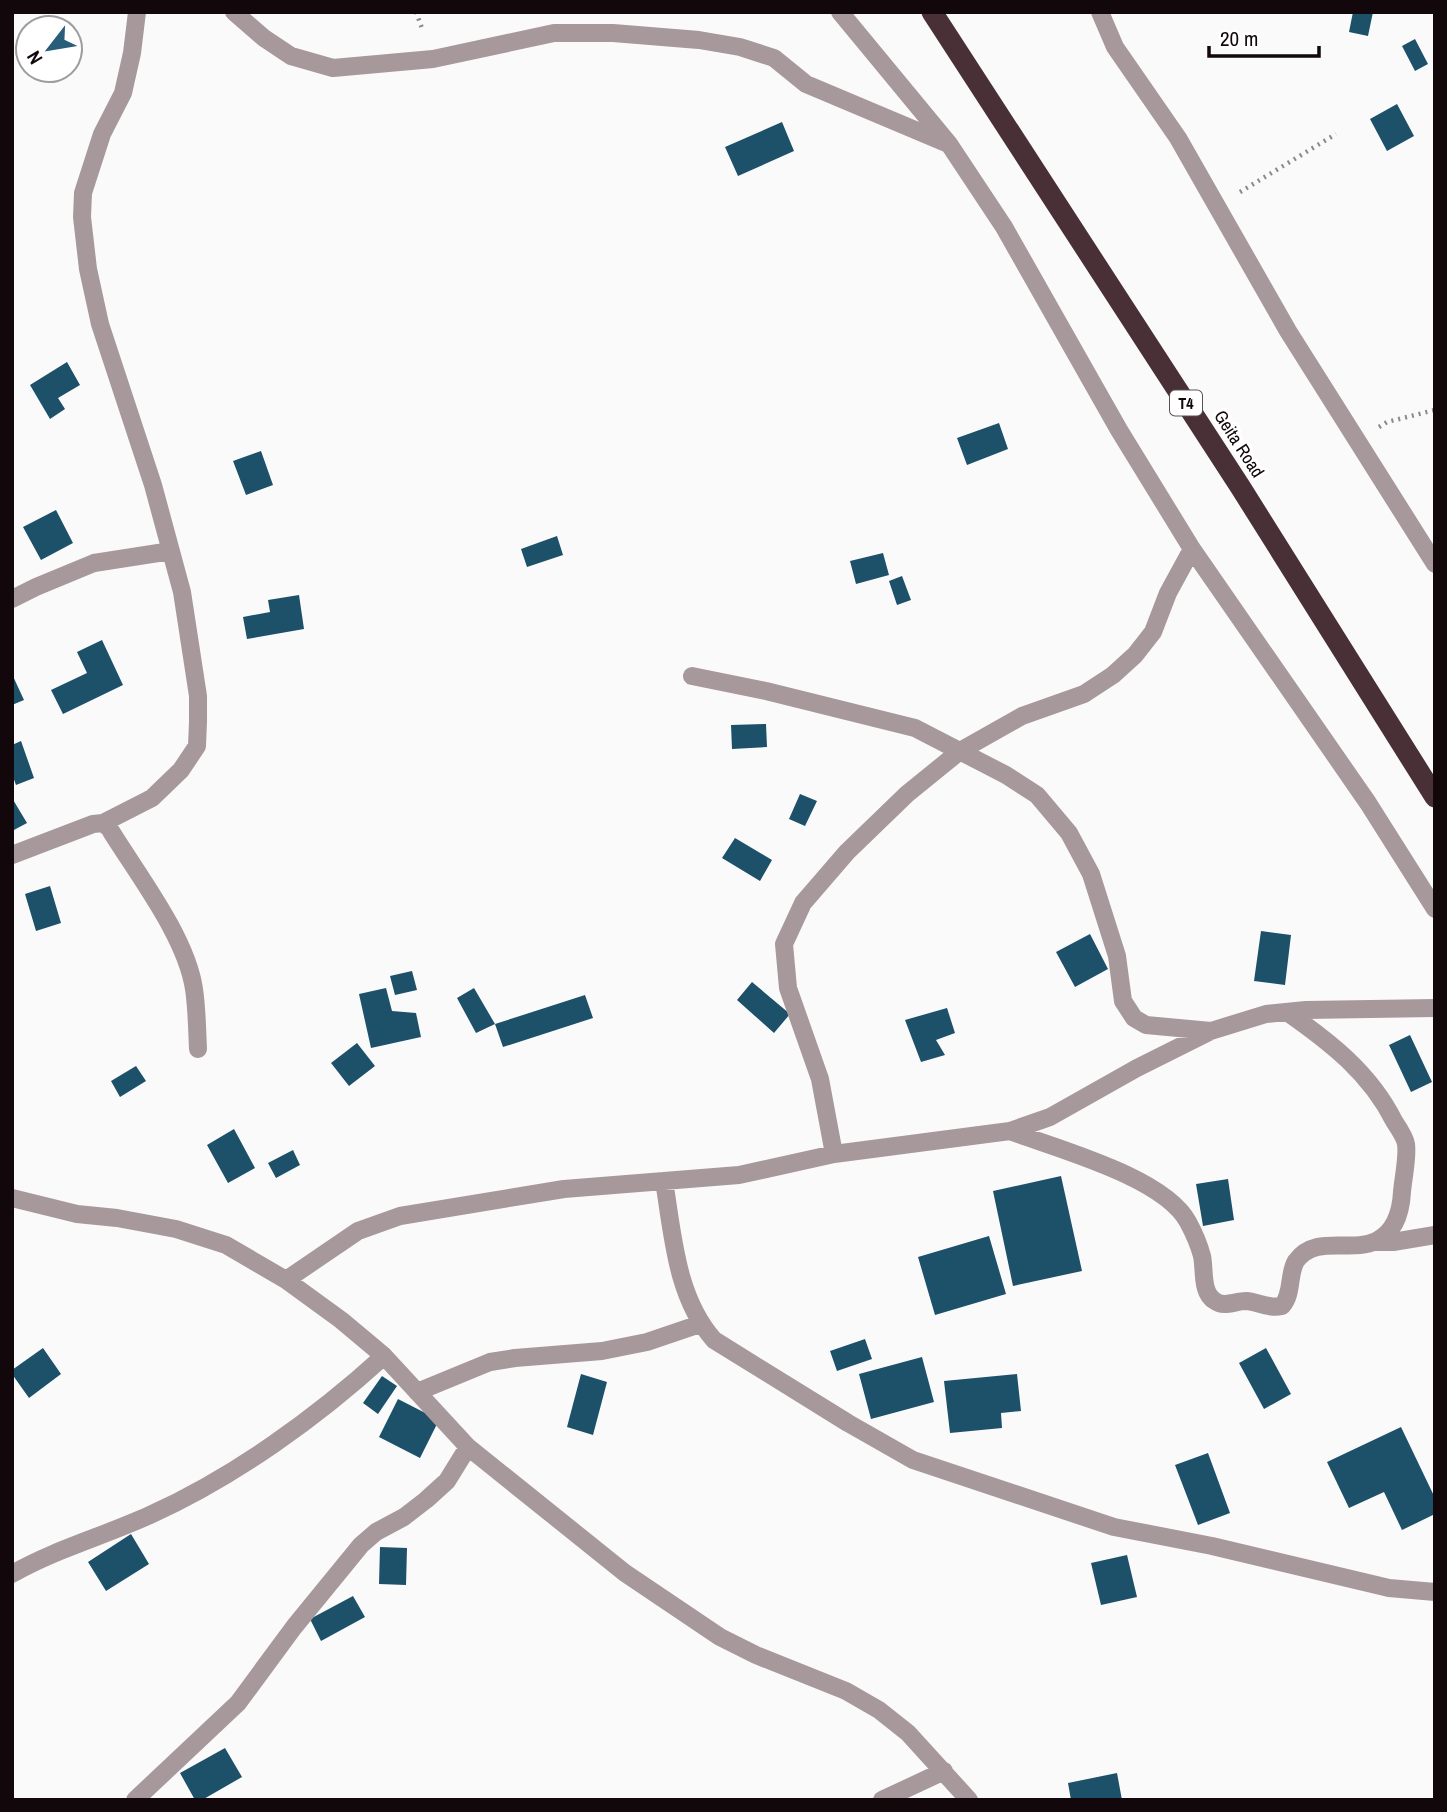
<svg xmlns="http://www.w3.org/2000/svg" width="1447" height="1812" font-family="'Archivo Narrow',sans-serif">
  <rect width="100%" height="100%" fill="#fafafa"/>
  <path fill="#1d5069" d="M 1353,12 L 1373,12 L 1368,36 L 1349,32 Z
    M 1415,39 L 1428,64 L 1415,71 L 1402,46 Z
    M 1397,104 L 1414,136 L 1387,151 L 1370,119 Z
    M 782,122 L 794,151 L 738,176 L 725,147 Z
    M 67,362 L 80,385 L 58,398 L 65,409 L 50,419 L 30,385 Z
    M 999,423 L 1008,449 L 967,465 L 957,438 Z
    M 261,451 L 273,485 L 246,495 L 233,461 Z
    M 56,510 L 73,543 L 41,560 L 23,527 Z
    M 557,536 L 563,555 L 527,567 L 521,549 Z
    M 883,553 L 889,575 L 856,584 L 850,561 Z
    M 902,576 L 911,600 L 897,605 L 889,581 Z
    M 299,595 L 304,629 L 247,639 L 243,617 L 270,612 L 268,600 Z
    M 102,640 L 123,685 L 63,714 L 51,690 L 87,673 L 77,652 Z
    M 12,674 L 24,700 L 12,705 Z
    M 766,724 L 767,747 L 732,749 L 731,725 Z
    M 21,741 L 34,778 L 16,785 L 12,774 L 12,745 Z
    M 800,794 L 817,801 L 805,826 L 789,819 Z
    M 12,798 L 27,823 L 12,831 Z
    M 735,838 L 772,860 L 760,881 L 722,858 Z
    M 50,886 L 61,923 L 36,931 L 25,894 Z
    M 1261,931 L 1291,935 L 1285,985 L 1254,981 Z
    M 1090,934 L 1108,969 L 1075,987 L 1056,952 Z
    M 412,971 L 417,990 L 395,995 L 390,976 Z
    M 752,982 L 790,1014 L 774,1033 L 737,1000 Z
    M 386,988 L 392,1011 L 416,1013 L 421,1037 L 371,1048 L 359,994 Z
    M 474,988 L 495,1024 L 476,1033 L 457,998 Z
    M 585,995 L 593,1018 L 503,1047 L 495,1024 Z
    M 947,1008 L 955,1033 L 936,1040 L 945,1055 L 921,1062 L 905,1020 Z
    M 1410,1035 L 1432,1082 L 1411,1092 L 1389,1045 Z
    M 357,1043 L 375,1066 L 349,1086 L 331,1063 Z
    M 136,1066 L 146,1081 L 120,1097 L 111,1081 Z
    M 234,1129 L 255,1168 L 228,1183 L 207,1145 Z
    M 293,1150 L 300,1165 L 276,1178 L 268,1163 Z
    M 1061,1176 L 1082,1271 L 1013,1286 L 993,1191 Z
    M 1228,1179 L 1234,1220 L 1203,1226 L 1196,1184 Z
    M 989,1236 L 1006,1294 L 935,1315 L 918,1257 Z
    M 865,1339 L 872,1359 L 837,1371 L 830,1351 Z
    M 43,1348 L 61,1374 L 29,1398 L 12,1374 L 12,1370 Z
    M 1266,1348 L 1291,1394 L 1264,1409 L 1239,1363 Z
    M 922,1357 L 934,1402 L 871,1419 L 859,1374 Z
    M 581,1374 L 607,1382 L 593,1435 L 567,1427 Z
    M 1017,1374 L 1021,1411 L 1001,1413 L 1002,1428 L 950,1433 L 944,1381 Z
    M 382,1376 L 397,1386 L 378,1414 L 363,1403 Z
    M 398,1399 L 439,1420 L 420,1458 L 379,1437 Z
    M 1401,1427 L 1435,1498 L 1435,1514 L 1402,1530 L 1384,1492 L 1349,1508 L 1327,1462 Z
    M 1208,1453 L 1230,1513 L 1198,1525 L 1175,1465 Z
    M 131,1534 L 149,1564 L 106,1591 L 88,1562 Z
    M 380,1547 L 407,1548 L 406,1585 L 379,1584 Z
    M 1127,1555 L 1137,1597 L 1101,1605 L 1091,1563 Z
    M 353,1596 L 365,1617 L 321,1641 L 310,1619 Z
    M 225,1748 L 242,1777 L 202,1800 L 195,1800 L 180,1773 Z
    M 1117,1773 L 1122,1800 L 1071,1800 L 1068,1783 Z"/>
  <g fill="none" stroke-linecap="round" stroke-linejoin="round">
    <path stroke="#8d8889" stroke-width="4.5" stroke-dasharray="2 5" stroke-linecap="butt" d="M 416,12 L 423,31
      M 1240,192 L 1336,134
      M 1379,427 L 1387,422 L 1435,410"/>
    <path stroke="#a7989c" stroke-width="18" d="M 234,12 L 264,38 L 291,56 L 333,68 L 433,59 L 554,33 L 613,33 L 699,40 L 740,47 L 774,58 L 806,84 L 946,143
      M 840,12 L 949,144 L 1004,227 L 1119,430 L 1192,549 L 1368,803 L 1435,909
      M 1100,12 L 1115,47 L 1178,138 L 1288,331 L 1435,564
      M 12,599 L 36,587 L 94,563 L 171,551
      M 692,676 L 766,691 L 915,728 L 1006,775 L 1037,795 L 1069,833 L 1091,874 L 1117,956 L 1123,1001 L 1134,1018 L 1146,1025 L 1211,1031
      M 103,823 L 152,798 L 181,770 L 197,746 L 198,722 L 198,696 L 182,592 L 153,485 L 100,324 L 88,269 L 82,217 L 83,193 L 102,134 L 123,93 L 132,53 L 137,12
      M 12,855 L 93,824 L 103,823 L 109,828 C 137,874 186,936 194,989 C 197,1009 197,1029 198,1049
      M 1010,1131 C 1057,1149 1164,1177 1188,1222 C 1194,1233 1199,1245 1202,1256 C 1205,1270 1201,1293 1215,1301 C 1224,1308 1235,1301 1246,1301 C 1259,1302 1268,1309 1282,1306 C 1293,1294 1288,1274 1296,1261 C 1316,1234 1351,1253 1376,1241 C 1395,1232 1401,1211 1402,1192 C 1403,1179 1408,1157 1406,1144 C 1405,1137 1398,1127 1394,1121 C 1370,1073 1330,1042 1287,1012
      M 834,1154 L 820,1079 L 788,988 L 784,944 L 803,903 L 847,852 L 907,794 L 960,751 L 1022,716 L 1084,694 L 1113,675 L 1135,655 L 1153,632 L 1168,593 L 1192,549
      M 664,1181 C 673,1235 676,1297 714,1340 L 848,1423 L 913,1460 L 1114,1527 L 1212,1546 L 1389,1588 L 1435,1592
      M 12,1198 L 77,1214 L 117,1218 L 176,1229 L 226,1245 L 286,1280 L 341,1320 L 384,1356 L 468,1447 L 625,1573 L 720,1637 L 756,1655 L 846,1691 L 879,1710 L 908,1733 L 969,1800
      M 1375,1242 L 1393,1242 L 1435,1235
      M 286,1280 L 358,1231 L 400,1216 L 564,1189 L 739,1175 L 834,1154 L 1010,1131 L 1050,1117 L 1137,1068 L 1211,1031 L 1266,1014 L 1306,1010 L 1435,1008
      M 417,1392 L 490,1362 L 515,1358 L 602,1351 L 647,1342 L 700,1324
      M 12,1574 C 56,1549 104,1536 150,1515 C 234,1477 316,1418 384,1356
      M 135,1800 L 238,1703 L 294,1627 L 361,1545 L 376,1532 L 404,1517 L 426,1500 L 447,1481 L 468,1447
      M 882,1800 L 944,1771"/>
    <path stroke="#492f36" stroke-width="21" d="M 932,12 L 1241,488 L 1435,797"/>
  </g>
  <g text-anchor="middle" stroke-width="7" stroke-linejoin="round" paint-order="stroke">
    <rect fill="#fff" stroke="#595254" stroke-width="2" x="1170" y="390.5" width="32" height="25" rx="5"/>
    <g font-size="16" font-weight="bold" fill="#12080b">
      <text x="1186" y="409">T4</text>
    </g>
    <g font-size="18" fill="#12080b" stroke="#fff">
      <text transform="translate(1239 444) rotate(57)" y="6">Geita Road</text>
    </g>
  </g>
  <rect width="1447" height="1812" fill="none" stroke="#12080b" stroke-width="28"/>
  <g transform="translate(49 49) rotate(239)"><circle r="33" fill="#ffffff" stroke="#a09c9d" stroke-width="2"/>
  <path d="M0-5L12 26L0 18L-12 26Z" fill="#285e79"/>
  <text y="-10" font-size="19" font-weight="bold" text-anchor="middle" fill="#12080b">N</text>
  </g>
  <path d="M1209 46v10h110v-10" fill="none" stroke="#12080b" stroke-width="3.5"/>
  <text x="1220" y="46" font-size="21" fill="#12080b" stroke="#ffffff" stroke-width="5" paint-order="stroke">20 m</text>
</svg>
